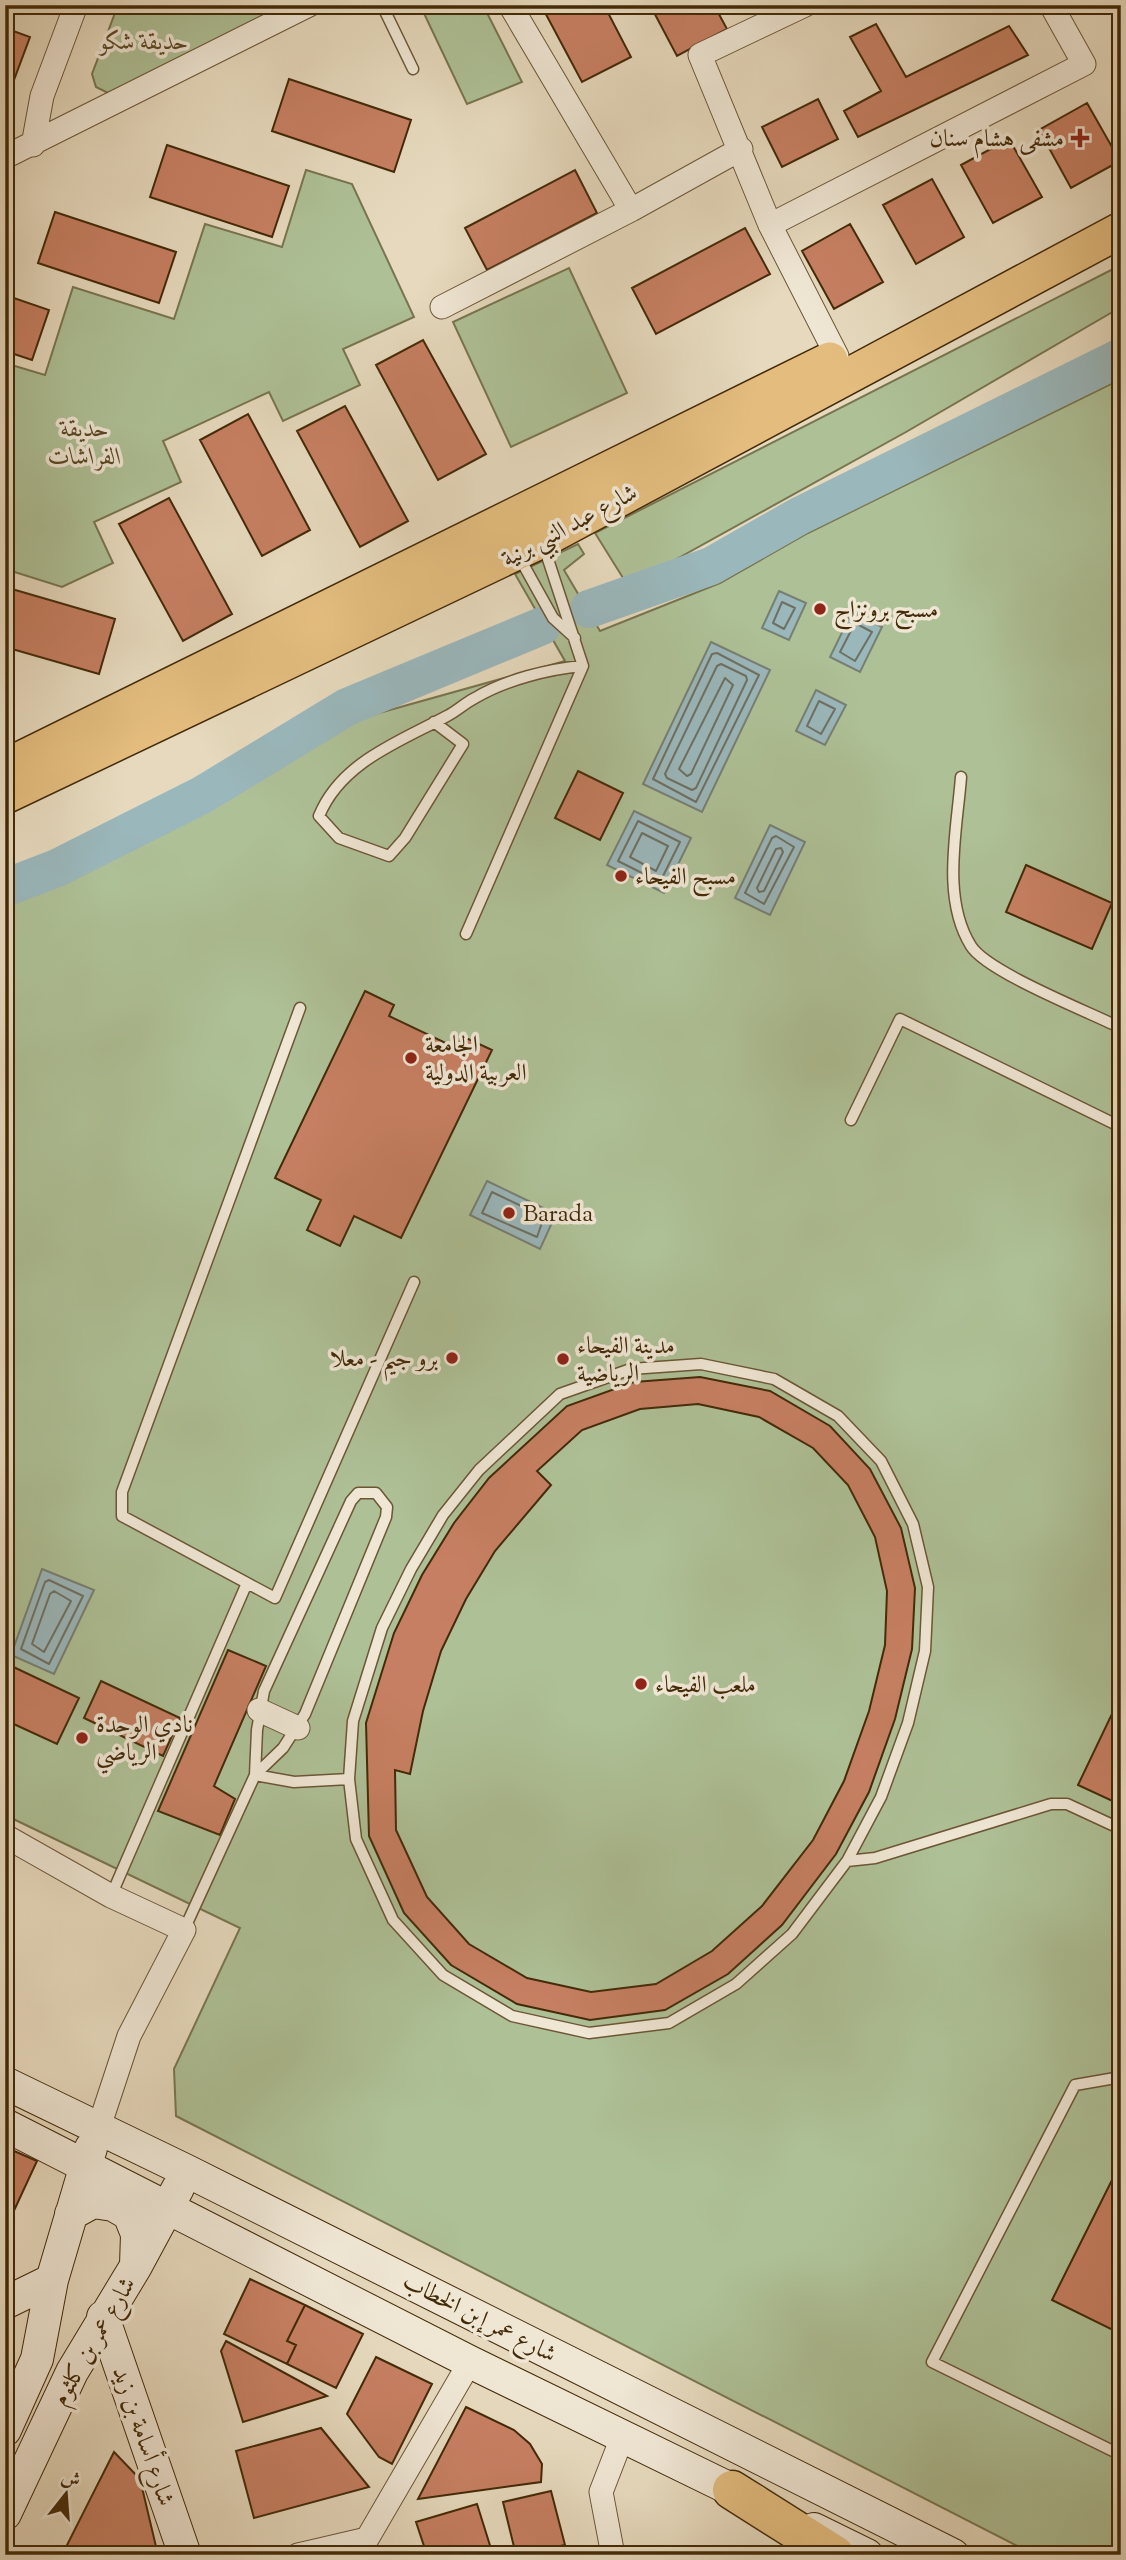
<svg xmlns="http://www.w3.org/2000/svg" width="1126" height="2560" font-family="'Sorts Mill Goudy',Amiri,serif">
  <rect width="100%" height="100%" fill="#e6d9bd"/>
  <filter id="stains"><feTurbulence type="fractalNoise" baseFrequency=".00286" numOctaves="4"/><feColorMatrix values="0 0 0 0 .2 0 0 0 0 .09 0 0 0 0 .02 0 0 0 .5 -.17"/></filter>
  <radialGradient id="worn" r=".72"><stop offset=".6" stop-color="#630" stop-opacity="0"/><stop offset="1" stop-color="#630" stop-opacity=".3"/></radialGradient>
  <path fill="#aec096" stroke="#78754f" stroke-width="2" d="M 118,5 L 295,5 L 108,93 L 96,87 L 92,74 Z
    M 420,5 L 483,5 L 522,82 L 467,104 Z
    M 306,170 L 352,184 L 414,317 L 343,349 L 360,385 L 283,421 L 269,392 L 163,441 L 181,482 L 94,522 L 113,563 L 62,587 L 5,569 L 5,363 L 45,375 L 73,287 L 174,319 L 205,224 L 282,247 Z
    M 1121,265 L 1121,307 L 906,432 L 628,586 L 595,533 Z
    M 569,268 L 627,393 L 511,447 L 453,322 Z
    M 1121,379 L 1121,2555 L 1035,2555 L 176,2116 L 174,2069 L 240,1928 L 5,1815 L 5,903 L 63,881 L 209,807 L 354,720 L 565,661 L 515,574 L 578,544 L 584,554 L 564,570 L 600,631 L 720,583 L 808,533 Z"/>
  <path fill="#9ab7bb" stroke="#777f73" stroke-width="2" d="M 779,591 L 806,603 L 789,640 L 762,628 Z
    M 852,612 L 882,627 L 860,672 L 830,657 Z
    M 711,642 L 770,670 L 702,812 L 643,784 Z
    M 816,690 L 846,705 L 825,745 L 796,731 Z
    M 634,811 L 691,838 L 664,893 L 607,865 Z
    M 770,825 L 805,842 L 770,915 L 735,898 Z
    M 487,1181 L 556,1214 L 540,1249 L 470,1215 Z
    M 42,1569 L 94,1590 L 54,1674 L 11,1655 Z"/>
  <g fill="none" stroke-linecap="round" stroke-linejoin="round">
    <path stroke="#6e7062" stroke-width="2" d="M 782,602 L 795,608 L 784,629 L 773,623 Z
      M 855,623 L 872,632 L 855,661 L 840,652 Z
      M 717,653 L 759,675 L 696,802 L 653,779 L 712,654 Z
      M 721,664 L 746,676 L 747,680 L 696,788 L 692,790 L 667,778 L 665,774 L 717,666 Z
      M 725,678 L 733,685 L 691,774 L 687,776 L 679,769 Z
      M 819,701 L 835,709 L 821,734 L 807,726 Z
      M 638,821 L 680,842 L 660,882 L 618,861 Z
      M 642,833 L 668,846 L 656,871 L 630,857 Z
      M 776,836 L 794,847 L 764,904 L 745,893 L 772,838 Z
      M 781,848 L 783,852 L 764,891 L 759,892 L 757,888 L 776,849 Z
      M 492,1192 L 544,1217 L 537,1237 L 482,1213 Z
      M 49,1580 L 83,1596 L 49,1664 L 21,1649 L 45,1582 Z
      M 54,1591 L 71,1601 L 44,1652 L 32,1644 L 50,1594 Z"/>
    <path stroke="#9ab7bb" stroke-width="38" d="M 589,609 L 711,566 L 799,516 L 1121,357
      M 5,888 L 57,868 L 202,795 L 347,707 L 542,626"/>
  </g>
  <path fill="#c67f62" stroke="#432a08" stroke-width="2" fill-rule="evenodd" d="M 541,5 L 604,5 L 631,57 L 582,82 Z
    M 650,5 L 714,5 L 727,29 L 677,56 Z
    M 876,24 L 906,77 L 1009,26 L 1028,55 L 858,137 L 844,111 L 881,91 L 850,37 Z
    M 5,28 L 30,37 L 5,104 Z
    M 289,79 L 411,120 L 394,172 L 272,131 Z
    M 818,99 L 838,139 L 782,167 L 762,127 Z
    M 1087,103 L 1120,161 L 1071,188 L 1039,130 Z
    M 1009,139 L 1042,197 L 993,223 L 961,165 Z
    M 167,145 L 289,186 L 272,237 L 150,197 Z
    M 575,170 L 597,213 L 487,270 L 465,228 Z
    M 932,179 L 964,237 L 916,264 L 883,205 Z
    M 55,212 L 176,252 L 159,303 L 38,263 Z
    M 850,224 L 883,282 L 834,309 L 802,251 Z
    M 745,228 L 770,274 L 656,334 L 632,288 Z
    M 5,295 L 49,310 L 32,360 L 5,351 Z
    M 423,340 L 486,454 L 438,480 L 376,365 Z
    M 345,406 L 408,521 L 360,547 L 297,431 Z
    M 248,414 L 310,530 L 262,556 L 200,440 Z
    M 169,498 L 232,614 L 183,641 L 119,524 Z
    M 5,587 L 115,619 L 99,674 L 5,647 Z
    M 578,771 L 623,793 L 600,840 L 555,818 Z
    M 1026,865 L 1112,903 L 1092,949 L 1006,912 Z
    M 365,991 L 394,1005 L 389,1016 L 456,1048 L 462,1036 L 492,1050 L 401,1238 L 354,1216 L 340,1246 L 307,1230 L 321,1200 L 275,1178 Z
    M 700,1377 L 770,1391 L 830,1426 L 870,1469 L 901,1528 L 915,1588 L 912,1649 L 895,1719 L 869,1792 L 836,1854 L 782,1925 L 728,1974 L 665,2010 L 590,2020 L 517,2004 L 451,1965 L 404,1913 L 369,1836 L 366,1723 L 394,1633 L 422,1575 L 454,1523 L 489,1478 L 567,1406 L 634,1382 ZM 698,1404 L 759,1417 L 813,1448 L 848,1485 L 875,1537 L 887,1591 L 885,1645 L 869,1711 L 844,1781 L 813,1840 L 762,1906 L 712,1951 L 656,1984 L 591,1992 L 527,1978 L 469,1944 L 427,1897 L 396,1830 L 395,1770 L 410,1774 L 423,1711 L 441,1651 L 466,1599 L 495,1551 L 551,1485 L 537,1471 L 582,1430 L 640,1409 Z
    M 228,1650 L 266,1666 L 214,1786 L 235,1799 L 220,1835 L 158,1811 Z
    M 5,1663 L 79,1698 L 57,1744 L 5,1720 Z
    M 101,1681 L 180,1718 L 163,1756 L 84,1718 Z
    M 1121,1695 L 1121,1805 L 1078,1785 Z
    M 5,2147 L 37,2161 L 5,2230 Z
    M 1121,2162 L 1121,2334 L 1052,2300 Z
    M 250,2279 L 305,2305 L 287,2341 L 296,2345 L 287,2364 L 224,2334 Z
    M 305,2305 L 363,2334 L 336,2388 L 287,2364 L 296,2345 L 287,2341 Z
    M 226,2341 L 327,2396 L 243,2422 L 221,2351 Z
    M 376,2357 L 432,2384 L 392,2464 L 379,2457 L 347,2414 Z
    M 466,2407 L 514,2430 L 530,2444 L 542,2464 L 541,2482 L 418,2499 Z
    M 321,2428 L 369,2487 L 254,2518 L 236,2451 Z
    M 114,2452 L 140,2479 L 158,2555 L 62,2555 Z
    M 551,2491 L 565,2545 L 516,2555 L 503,2502 Z
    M 477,2504 L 493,2555 L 427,2555 L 416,2522 Z"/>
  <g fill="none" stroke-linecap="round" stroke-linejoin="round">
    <defs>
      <path id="lane" d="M 382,5 L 413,69
        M 518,555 L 553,618 L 575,638
        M 434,722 L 463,744 L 405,838 L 389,856 L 339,838 L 319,816 C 341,762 399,742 447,716 C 457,711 465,703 475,698 C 505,680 548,669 583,666
        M 961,777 C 957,830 941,898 971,946 C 987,972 1089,1012 1121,1028
        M 466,934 L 583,666 L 543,544
        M 851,1120 L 900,1019 L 1121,1127
        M 701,1364 L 774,1379 L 838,1416 L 881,1461 L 913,1524 L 928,1587 L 925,1651 L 908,1723 L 881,1797 L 847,1861 L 792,1934 L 736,1984 L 669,2023 L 589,2033 L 512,2016 L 443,1975 L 393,1920 L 356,1839 L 349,1779 L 353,1721 L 382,1628 L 411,1569 L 443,1515 L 479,1470 L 560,1394 L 631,1369 Z
        M 247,1583 L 122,1516 L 122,1492 L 300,1008
        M 255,1775 L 294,1782 L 349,1779
        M 847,1861 L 875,1858 L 1051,1804 L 1067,1804 L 1121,1829
        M 111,1896 L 247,1583 L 275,1598 L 414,1282
        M 184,1930 L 255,1775 L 283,1748 L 305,1714 L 386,1517 L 387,1507 L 376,1493 L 358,1493 L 351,1501 L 264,1691 L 257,1730 L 255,1775
        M 1121,2077 L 1075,2085 L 932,2362 L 1121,2455"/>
      <path id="street" d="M 510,5 L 631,210
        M 805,5 L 700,55 L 770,225 L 837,356
        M 33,145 L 42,96 L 76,5
        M 5,157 L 309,5
        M 770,225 L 1084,64 L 1051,5
        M 442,307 L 631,210 L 741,149
        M 259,1710 L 298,1728
        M 5,1836 L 111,1896 L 184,1930 L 129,2036 L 98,2130
        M 298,2555 L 367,2539 L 470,2362
        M 613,2555 L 601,2492 L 623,2435"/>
      <path id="secondary" d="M 5,2083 L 187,2171 L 953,2555
        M 5,2125 L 470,2362 L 755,2501
        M 71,2214 L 93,2202 L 113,2205 L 129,2214 L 137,2234 L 136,2265
        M 5,2303 L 52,2280
        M 103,2317 L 185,2555
        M 5,2430 L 37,2359 L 52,2280 L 91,2148
        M 5,2514 L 72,2372 L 136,2266 L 178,2188
        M 814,2529 L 867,2555"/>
      <path id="primary" d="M 5,767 L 830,360
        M 5,796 L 542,540 L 1121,230"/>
      <path id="highway" d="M 732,2490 L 835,2555"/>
    </defs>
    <use href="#lane" stroke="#6c5635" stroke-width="13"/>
    <use href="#street" stroke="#6c5635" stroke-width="25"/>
    <use href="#secondary" stroke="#432a08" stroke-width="34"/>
    <use href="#primary" stroke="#432a08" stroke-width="38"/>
    <use href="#highway" stroke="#432a08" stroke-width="41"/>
    <use href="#lane" stroke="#efe6d4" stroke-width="10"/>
    <use href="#street" stroke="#efe6d4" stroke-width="23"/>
    <use href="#secondary" stroke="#efe6d4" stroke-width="32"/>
    <use href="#primary" stroke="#e3bc7e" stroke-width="35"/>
    <use href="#highway" stroke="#e3bc7e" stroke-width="38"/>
  </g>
  <g fill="#8f2418" stroke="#efe6d4" stroke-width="2.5">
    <path d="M1076.5 127.5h7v7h7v7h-7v7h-7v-7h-7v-7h7z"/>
    <circle cx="820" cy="609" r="7"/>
    <circle cx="621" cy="876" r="7"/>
    <circle cx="411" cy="1058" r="7"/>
    <circle cx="509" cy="1213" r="7"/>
    <circle cx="452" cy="1358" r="7"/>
    <circle cx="563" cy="1359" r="7"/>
    <circle cx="641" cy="1684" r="7"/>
    <circle cx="82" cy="1738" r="7"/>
  </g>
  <g text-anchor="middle" stroke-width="7" stroke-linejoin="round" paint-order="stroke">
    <g font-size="24" font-style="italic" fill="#584824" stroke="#efe6d4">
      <text x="144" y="49">حديقة شكو</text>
      <text x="85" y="436">حديقة<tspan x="85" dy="28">الفراشات</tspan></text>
    </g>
    <g font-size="24" fill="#432a08" stroke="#efe6d4" text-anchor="start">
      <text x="1064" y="146" text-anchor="end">مشفى هشام سنان</text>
      <text x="834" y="617">مسبح برونزاج</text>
      <text x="635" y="884">مسبح الفيحاء</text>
      <text x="425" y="1052">الجامعة<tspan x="425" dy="28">العربية الدولية</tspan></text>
      <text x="523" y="1221">Barada</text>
      <text x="577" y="1353">مدينة الفيحاء<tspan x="577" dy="28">الرياضية</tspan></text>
      <text x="438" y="1366" text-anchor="end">برو جيم - معلا</text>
      <text x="655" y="1692">ملعب الفيحاء</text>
      <text x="96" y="1732">نادي الوحدة<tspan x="96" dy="28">الرياضي</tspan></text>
    </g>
    <g font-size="24" fill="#432a08" stroke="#efe6d4">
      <text transform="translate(569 525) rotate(-28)" y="8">شارع عبد النبي برنية</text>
      <text transform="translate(480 2317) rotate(27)" y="8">شارع عمر إبن الخطاب</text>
      <text transform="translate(93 2341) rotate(-60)" y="8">شارع عمر بن كلثوم</text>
      <text transform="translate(144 2436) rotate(71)" y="8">شارع أسامة بن زيد</text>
    </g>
  </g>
  <rect width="1126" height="2560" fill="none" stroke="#e6d9bd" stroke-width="28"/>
  <rect x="7" y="7" width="1112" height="2546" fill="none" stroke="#432a08" stroke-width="3.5"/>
  <rect x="14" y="14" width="1098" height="2532" fill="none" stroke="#432a08" stroke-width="2"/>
  <g transform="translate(66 2494) rotate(17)" stroke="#efe6d4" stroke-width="5" paint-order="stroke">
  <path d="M0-5L12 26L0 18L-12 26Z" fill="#432a08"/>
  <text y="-10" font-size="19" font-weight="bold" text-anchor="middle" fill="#432a08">ش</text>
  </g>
  <rect width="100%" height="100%" filter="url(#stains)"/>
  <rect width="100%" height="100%" fill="url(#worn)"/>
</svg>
